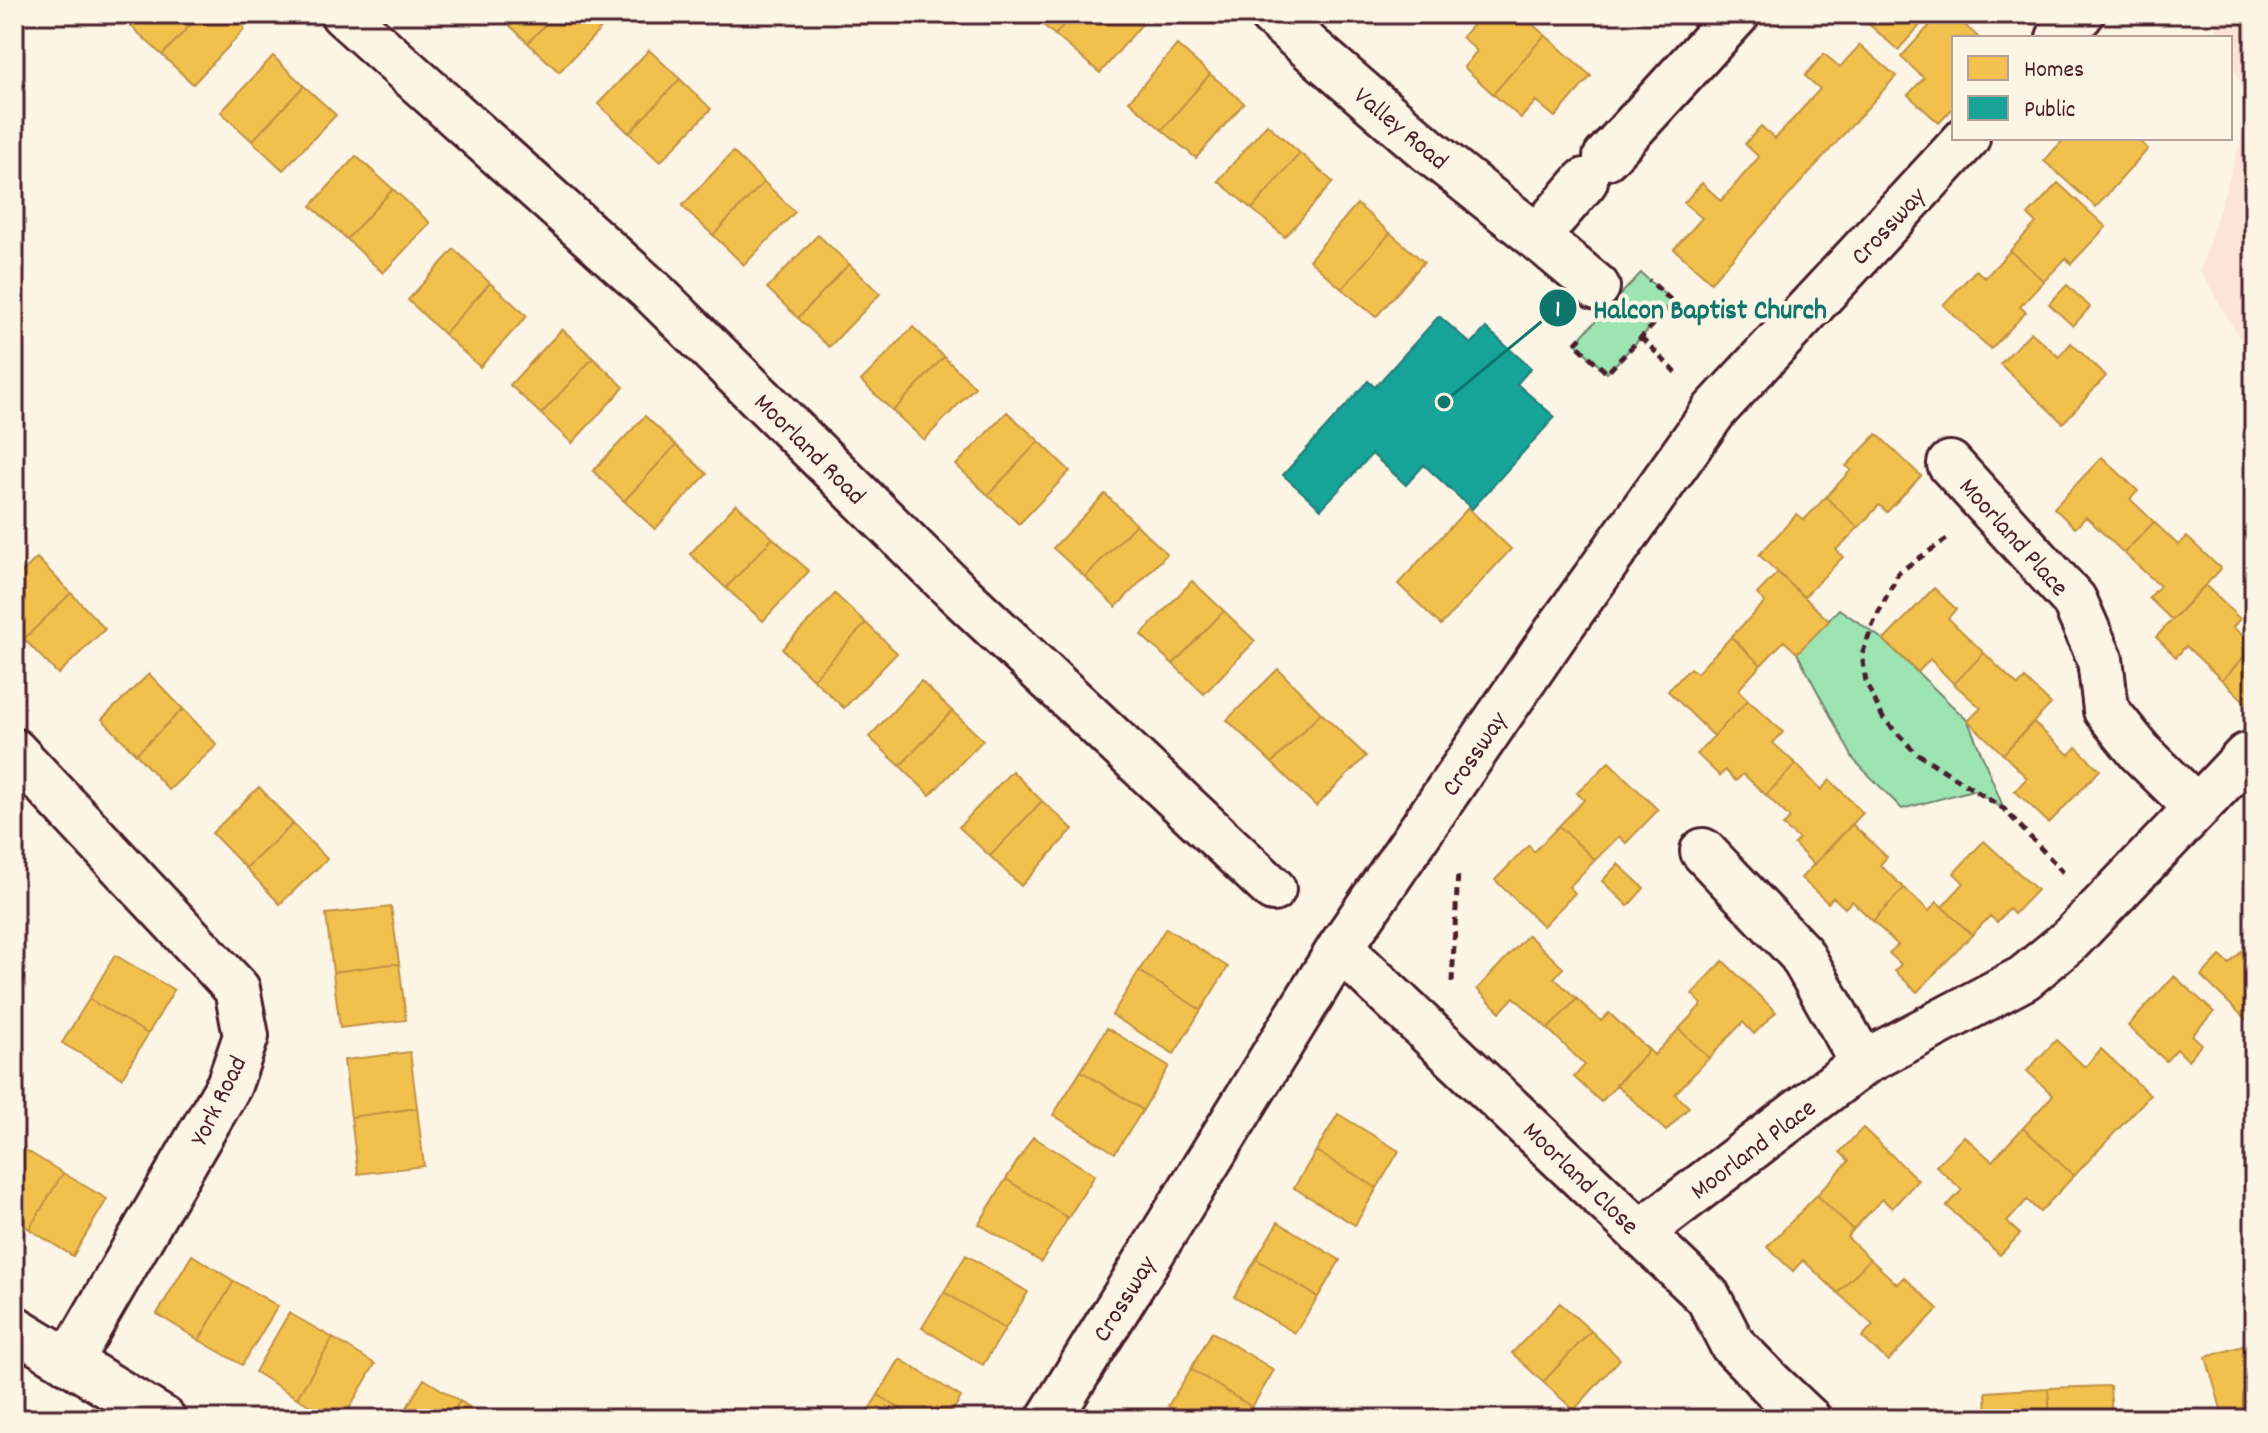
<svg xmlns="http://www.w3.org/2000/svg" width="2268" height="1433" font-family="Dekko,sans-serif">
  <rect width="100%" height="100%" fill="#fcf5e5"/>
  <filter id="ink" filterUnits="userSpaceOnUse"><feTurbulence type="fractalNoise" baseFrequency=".0125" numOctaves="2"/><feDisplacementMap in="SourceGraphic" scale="16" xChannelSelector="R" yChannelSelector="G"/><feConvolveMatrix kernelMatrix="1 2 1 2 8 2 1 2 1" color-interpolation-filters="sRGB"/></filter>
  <g filter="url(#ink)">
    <path fill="#fce5d8" d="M 2210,14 L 2254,14 L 2254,362 L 2200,271 L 2251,108 L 2230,60 L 2230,38 L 2221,38 Z"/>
    <path fill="#9ce5b3" stroke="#73826f" stroke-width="2" d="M 1641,273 L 1674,303 L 1607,373 L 1575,343 Z
      M 1839,609 L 1884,640 L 1968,721 L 2004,809 L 1973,790 L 1902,809 L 1854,760 L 1797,653 Z"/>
    <path fill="#f2c14e" stroke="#c09044" stroke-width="2" d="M 142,14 L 201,14 L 162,55 L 131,26 Z
      M 201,14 L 230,14 L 245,29 L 193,84 L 162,55 Z
      M 498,14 L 555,14 L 528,43 Z
      M 555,14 L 604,14 L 610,19 L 559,72 L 528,43 Z
      M 1031,14 L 1073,14 L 1055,35 Z
      M 1073,14 L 1145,14 L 1148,17 L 1100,73 L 1055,35 Z
      M 1482,14 L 1520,14 L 1545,35 L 1493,94 L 1464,67 L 1477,51 L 1462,37 Z
      M 1865,14 L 1930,14 L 1898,50 L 1862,18 Z
      M 1940,14 L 1953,14 L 1979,38 L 1954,38 L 1954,107 L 1939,123 L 1908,95 L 1924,78 L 1901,57 Z
      M 1545,35 L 1591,76 L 1555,117 L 1536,101 L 1521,118 L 1493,94 Z
      M 1177,45 L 1210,74 L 1162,130 L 1129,101 Z
      M 1860,45 L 1896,76 L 1711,282 L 1674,249 L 1702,218 L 1684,203 L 1702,183 L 1721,201 L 1759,157 L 1745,144 L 1761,126 L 1775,139 L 1820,89 L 1805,76 L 1824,54 L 1840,67 Z
      M 649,50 L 680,79 L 629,133 L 598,104 Z
      M 273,56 L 304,86 L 252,141 L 221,112 Z
      M 1210,74 L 1244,103 L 1196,158 L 1162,130 Z
      M 680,79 L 711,109 L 660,162 L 629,133 Z
      M 304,86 L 336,115 L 283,170 L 252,141 Z
      M 1267,124 L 1300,153 L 1252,209 L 1218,181 Z
      M 2065,138 L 2136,138 L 2148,149 L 2096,207 L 2044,161 Z
      M 733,152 L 764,182 L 713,235 L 682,206 Z
      M 1300,153 L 1333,182 L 1285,237 L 1252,209 Z
      M 356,156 L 393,189 L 347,239 L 311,206 Z
      M 764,182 L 795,212 L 744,265 L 713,235 Z
      M 2058,183 L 2106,227 L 2071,264 L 2066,258 L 2044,281 L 2010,251 L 2036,223 L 2028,215 Z
      M 393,189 L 430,223 L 383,273 L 347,239 Z
      M 1357,204 L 1390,233 L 1342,289 L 1309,260 Z
      M 1390,233 L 1424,262 L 1376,317 L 1342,289 Z
      M 818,235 L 849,264 L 798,318 L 767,288 Z
      M 454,249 L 490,283 L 444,334 L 408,300 Z
      M 2010,251 L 2044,281 L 2020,307 L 2026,312 L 1991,349 L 1943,305 L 1976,270 L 1985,278 Z
      M 849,264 L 880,294 L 829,347 L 798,318 Z
      M 490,283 L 527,316 L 480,367 L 444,334 Z
      M 2067,285 L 2090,307 L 2073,326 L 2049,304 Z
      M 913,327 L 944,357 L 893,411 L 861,381 Z
      M 562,329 L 593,358 L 541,414 L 510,385 Z
      M 2031,332 L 2059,357 L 2071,343 L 2106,376 L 2063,423 L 2000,364 Z
      M 944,357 L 975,387 L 924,440 L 893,411 Z
      M 593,358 L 624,387 L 572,443 L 541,414 Z
      M 1007,412 L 1039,441 L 988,495 L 956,465 Z
      M 645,416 L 676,445 L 624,501 L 593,471 Z
      M 1877,434 L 1921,476 L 1887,512 L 1879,505 L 1858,528 L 1826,497 L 1851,470 L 1846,466 Z
      M 1039,441 L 1070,471 L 1019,524 L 988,495 Z
      M 676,445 L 707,474 L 655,529 L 624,501 Z
      M 2102,457 L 2138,491 L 2130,499 L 2154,522 L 2124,553 L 2086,517 L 2075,528 L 2054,508 Z
      M 1105,494 L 1136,524 L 1085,577 L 1053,548 Z
      M 1826,497 L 1858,528 L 1836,550 L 1843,557 L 1804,597 L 1759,555 L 1797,514 L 1804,520 Z
      M 736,504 L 773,538 L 726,588 L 690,554 Z
      M 1468,508 L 1511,549 L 1441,625 L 1398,584 Z
      M 2154,522 L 2178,545 L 2187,537 L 2221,569 L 2172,620 L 2149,598 L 2160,586 L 2124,553 Z
      M 1136,524 L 1167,554 L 1116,607 L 1085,577 Z
      M 773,538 L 809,571 L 763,621 L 726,588 Z
      M 37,558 L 71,593 L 24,639 L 14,628 L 14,580 Z
      M 1778,572 L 1829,621 L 1797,653 L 1784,641 L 1761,665 L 1731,637 L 1765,602 L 1757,594 Z
      M 1192,581 L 1224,611 L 1173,664 L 1141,635 Z
      M 2205,585 L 2240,619 L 2233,627 L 2254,646 L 2222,680 L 2186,646 L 2176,657 L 2156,637 Z
      M 1934,588 L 1956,609 L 1948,618 L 1984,653 L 1954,684 L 1930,659 L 1918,672 L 1884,640 Z
      M 71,593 L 105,629 L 58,674 L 24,639 Z
      M 835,594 L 866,623 L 813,679 L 782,649 Z
      M 1224,611 L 1255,641 L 1204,694 L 1173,664 Z
      M 866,623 L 897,653 L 844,708 L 813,679 Z
      M 1731,637 L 1761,665 L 1738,690 L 1748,700 L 1714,736 L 1668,691 L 1690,668 L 1697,673 Z
      M 2254,647 L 2254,710 L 2222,680 Z
      M 1984,653 L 2018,686 L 2025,679 L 2051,704 L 2003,754 L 1968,721 L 1981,708 L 1954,684 Z
      M 1278,669 L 1321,713 L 1272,763 L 1227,720 Z
      M 149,674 L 183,709 L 136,754 L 102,719 Z
      M 921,681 L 952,711 L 900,766 L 869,737 Z
      M 1748,700 L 1783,732 L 1773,743 L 1796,764 L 1766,795 L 1743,774 L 1736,781 L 1725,770 L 1720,776 L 1697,754 Z
      M 183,709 L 217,745 L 169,790 L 136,754 Z
      M 952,711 L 983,740 L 930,795 L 900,766 Z
      M 1321,713 L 1366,756 L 1316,806 L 1272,763 Z
      M 2033,722 L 2069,755 L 2076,747 L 2100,770 L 2049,823 L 2015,791 L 2027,778 L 2003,754 Z
      M 1609,762 L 1658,810 L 1626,843 L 1619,836 L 1595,860 L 1559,826 L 1584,800 L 1577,793 Z
      M 1796,764 L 1821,790 L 1830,780 L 1863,813 L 1814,865 L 1794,844 L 1799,839 L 1783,826 L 1790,818 L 1766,795 Z
      M 1012,771 L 1042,801 L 990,856 L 959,827 Z
      M 259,787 L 293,824 L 246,868 L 212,833 Z
      M 1042,801 L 1073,829 L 1021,886 L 990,856 Z
      M 293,824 L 327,859 L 280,904 L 246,868 Z
      M 1852,824 L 1887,857 L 1880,865 L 1904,888 L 1873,921 L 1852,901 L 1845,908 L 1833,897 L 1828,903 L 1801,878 Z
      M 1559,826 L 1595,860 L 1569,887 L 1575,893 L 1543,926 L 1495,880 L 1529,845 L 1534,852 Z
      M 1984,841 L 2037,890 L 2014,914 L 2009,909 L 1997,922 L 1990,916 L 1972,935 L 1942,907 L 1964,883 L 1954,873 Z
      M 1618,864 L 1644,888 L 1628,906 L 1602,881 Z
      M 1904,888 L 1929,911 L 1937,902 L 1972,935 L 1917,992 L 1895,971 L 1901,964 L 1889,953 L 1898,945 L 1873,921 Z
      M 391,907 L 399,963 L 333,972 L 326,914 Z
      M 1166,928 L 1228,967 L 1201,1010 L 1139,971 Z
      M 1528,935 L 1563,968 L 1554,978 L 1577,999 L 1548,1029 L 1514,997 L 1500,1012 L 1477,989 Z
      M 2254,939 L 2254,1027 L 2201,976 L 2220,956 L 2229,964 Z
      M 115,955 L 174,990 L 148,1034 L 89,999 Z
      M 1723,961 L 1776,1012 L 1754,1034 L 1743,1022 L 1709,1058 L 1679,1029 L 1702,1004 L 1692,994 Z
      M 399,963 L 406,1020 L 340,1028 L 333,972 Z
      M 1139,971 L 1201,1010 L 1174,1054 L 1112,1015 Z
      M 2174,976 L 2214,1012 L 2192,1035 L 2202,1044 L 2188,1060 L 2177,1049 L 2166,1061 L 2128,1026 Z
      M 89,999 L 148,1034 L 122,1078 L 62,1043 Z
      M 1577,999 L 1601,1021 L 1609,1013 L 1649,1050 L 1601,1102 L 1574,1077 L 1585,1065 L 1548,1029 Z
      M 1107,1028 L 1169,1066 L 1143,1110 L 1081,1071 Z
      M 1679,1029 L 1709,1058 L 1675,1094 L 1689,1107 L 1666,1131 L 1616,1084 L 1649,1050 L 1654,1055 Z
      M 2056,1040 L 2085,1067 L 2101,1049 L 2150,1095 L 2074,1176 L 2023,1128 L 2053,1095 L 2027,1071 Z
      M 410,1052 L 417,1108 L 351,1117 L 344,1060 Z
      M 1081,1071 L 1143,1110 L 1115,1153 L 1053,1115 Z
      M 417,1108 L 424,1166 L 358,1174 L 351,1117 Z
      M 1338,1114 L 1399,1151 L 1377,1188 L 1316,1151 Z
      M 1863,1128 L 1918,1180 L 1892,1208 L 1882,1199 L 1853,1230 L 1817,1195 L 1849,1161 L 1840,1152 Z
      M 2023,1128 L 2074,1176 L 2040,1212 L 2027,1200 L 2007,1222 L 2020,1234 L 2000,1255 L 1947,1206 L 1962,1190 L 1936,1166 L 1964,1136 L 1992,1161 Z
      M 1033,1137 L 1095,1175 L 1068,1218 L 1006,1179 Z
      M 19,1146 L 63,1173 L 29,1229 L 14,1220 L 14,1155 Z
      M 1316,1151 L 1377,1188 L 1355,1225 L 1294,1188 Z
      M 63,1173 L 107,1199 L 73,1256 L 29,1229 Z
      M 1006,1179 L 1068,1218 L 1041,1262 L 979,1224 Z
      M 1817,1195 L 1853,1230 L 1847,1237 L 1870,1259 L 1838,1293 L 1803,1260 L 1793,1271 L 1767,1247 Z
      M 1278,1222 L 1340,1260 L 1318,1297 L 1256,1259 Z
      M 192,1255 L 234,1281 L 199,1340 L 157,1314 Z
      M 966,1255 L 1028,1292 L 1005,1329 L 944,1292 Z
      M 1256,1259 L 1318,1297 L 1295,1333 L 1234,1297 Z
      M 1870,1259 L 1897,1284 L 1904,1277 L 1938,1309 L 1888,1361 L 1862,1337 L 1873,1325 L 1838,1293 Z
      M 234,1281 L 278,1306 L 242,1365 L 199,1340 Z
      M 944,1292 L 1005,1329 L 983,1365 L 922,1328 Z
      M 1560,1303 L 1591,1331 L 1543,1382 L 1512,1353 Z
      M 289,1313 L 333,1338 L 297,1398 L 255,1372 Z
      M 1591,1331 L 1620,1359 L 1574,1410 L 1543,1382 Z
      M 1212,1332 L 1274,1370 L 1252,1407 L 1191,1369 Z
      M 333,1338 L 375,1364 L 343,1419 L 333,1419 L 297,1398 Z
      M 2254,1343 L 2254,1371 L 2246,1345 Z
      M 2246,1345 L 2254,1371 L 2254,1419 L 2224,1419 L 2206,1357 Z
      M 900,1359 L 961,1397 L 948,1419 L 917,1419 L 878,1395 Z
      M 1191,1369 L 1252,1407 L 1245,1419 L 1189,1419 L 1168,1406 Z
      M 424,1379 L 460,1401 L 449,1419 L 400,1419 Z
      M 2110,1386 L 2112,1419 L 2050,1419 L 2048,1388 Z
      M 2048,1388 L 2050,1419 L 1987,1419 L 1986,1392 Z
      M 878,1395 L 917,1419 L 863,1419 Z
      M 460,1401 L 489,1419 L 449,1419 Z"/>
    <path fill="#17a398" stroke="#267b77" stroke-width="2" d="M 1439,316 L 1471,344 L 1486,328 L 1531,368 L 1517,384 L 1555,417 L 1472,509 L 1424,465 L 1406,485 L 1372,454 L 1321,509 L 1283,475 L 1368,381 L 1375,387 Z"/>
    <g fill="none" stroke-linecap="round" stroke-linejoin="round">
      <defs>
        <path id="minor" d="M 343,14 L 654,293 L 959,594 L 1273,889
          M 1271,14 L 1428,150 L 1537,237 L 1585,181
          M 2059,38 L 2081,14
          M 1606,157 L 1737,14
          M 1537,237 L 1597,287
          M 14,751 L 237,989 L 246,1036 L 229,1085 L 69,1362
          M 2197,808 L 2246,756
          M 1703,851 L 1801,954 L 1863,1063
          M 1340,948 L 1708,1297 L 1732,1344 L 1771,1384 L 1808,1419
          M 1640,1233 L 1863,1063 L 2024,978 L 2070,940 L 2197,808 L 2140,752 L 2106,710 L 2100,659 L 2074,600 L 1950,464
          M 14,1328 L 163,1419
          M 1049,1419 L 1340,948 L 1556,633 L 1714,411 L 1967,138"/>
      </defs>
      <use href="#minor" stroke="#4a1f2b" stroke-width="50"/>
      <path stroke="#4a1f2b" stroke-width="5" stroke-dasharray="8 6" stroke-linecap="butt" d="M 1581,337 L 1575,343 L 1607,373 L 1674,303 L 1649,280
        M 1641,337 L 1677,374
        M 1947,539 L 1899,572 L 1873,624 L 1862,655 L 1866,682 L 1883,718 L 1915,752 L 2004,809 L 2063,872
        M 1452,982 L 1458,872"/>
      <use href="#minor" stroke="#fcf5e5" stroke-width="44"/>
    </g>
  </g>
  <g text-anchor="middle" stroke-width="8" stroke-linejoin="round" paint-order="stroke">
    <g font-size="26" fill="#4a1f2b" stroke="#fcf5e5">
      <text transform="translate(1402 127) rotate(40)" y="9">Valley Road</text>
      <text transform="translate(1887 225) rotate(-47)" y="9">Crossway</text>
      <text transform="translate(811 448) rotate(45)" y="9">Moorland Road</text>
      <text transform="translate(2015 536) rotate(48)" y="9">Moorland Place</text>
      <text transform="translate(1473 753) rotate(-56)" y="9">Crossway</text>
      <text transform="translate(217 1100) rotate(-64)" y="9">York Road</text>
      <text transform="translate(1752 1148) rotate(-37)" y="9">Moorland Place</text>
      <text transform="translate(1582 1177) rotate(44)" y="9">Moorland Close</text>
      <text transform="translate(1123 1298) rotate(-58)" y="9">Crossway</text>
    </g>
  </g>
  <path fill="none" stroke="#0f766e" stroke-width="3" d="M1444 402L1558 308"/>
  <g fill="#0f766e" stroke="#fcf5e5" stroke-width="3">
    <circle cx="1444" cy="402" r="8"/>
    <circle cx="1558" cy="308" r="20"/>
  </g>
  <g font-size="24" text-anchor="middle" font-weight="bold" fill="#fff">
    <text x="1558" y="316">1</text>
  </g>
  <g font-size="28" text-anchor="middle" font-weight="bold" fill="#0f766e" stroke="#fcf5e5" stroke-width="8" stroke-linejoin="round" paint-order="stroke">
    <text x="1710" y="318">Halcon Baptist Church</text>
  </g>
  <rect width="2268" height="1433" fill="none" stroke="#fcf5e5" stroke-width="48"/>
  <rect x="24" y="24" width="2220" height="1385" fill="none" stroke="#4a1f2b" stroke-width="3" filter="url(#ink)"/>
  <rect x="1952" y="36" width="280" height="104" fill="#fcf5e5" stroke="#b59f9b" stroke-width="2"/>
  <rect x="1968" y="56" width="40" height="24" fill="#f2c14e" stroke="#b59f9b" stroke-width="2"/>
  <text x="2024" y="76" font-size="24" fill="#4a1f2b">Homes</text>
  <rect x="1968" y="96" width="40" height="24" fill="#17a398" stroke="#b59f9b" stroke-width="2"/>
  <text x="2024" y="116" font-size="24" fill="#4a1f2b">Public</text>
</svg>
